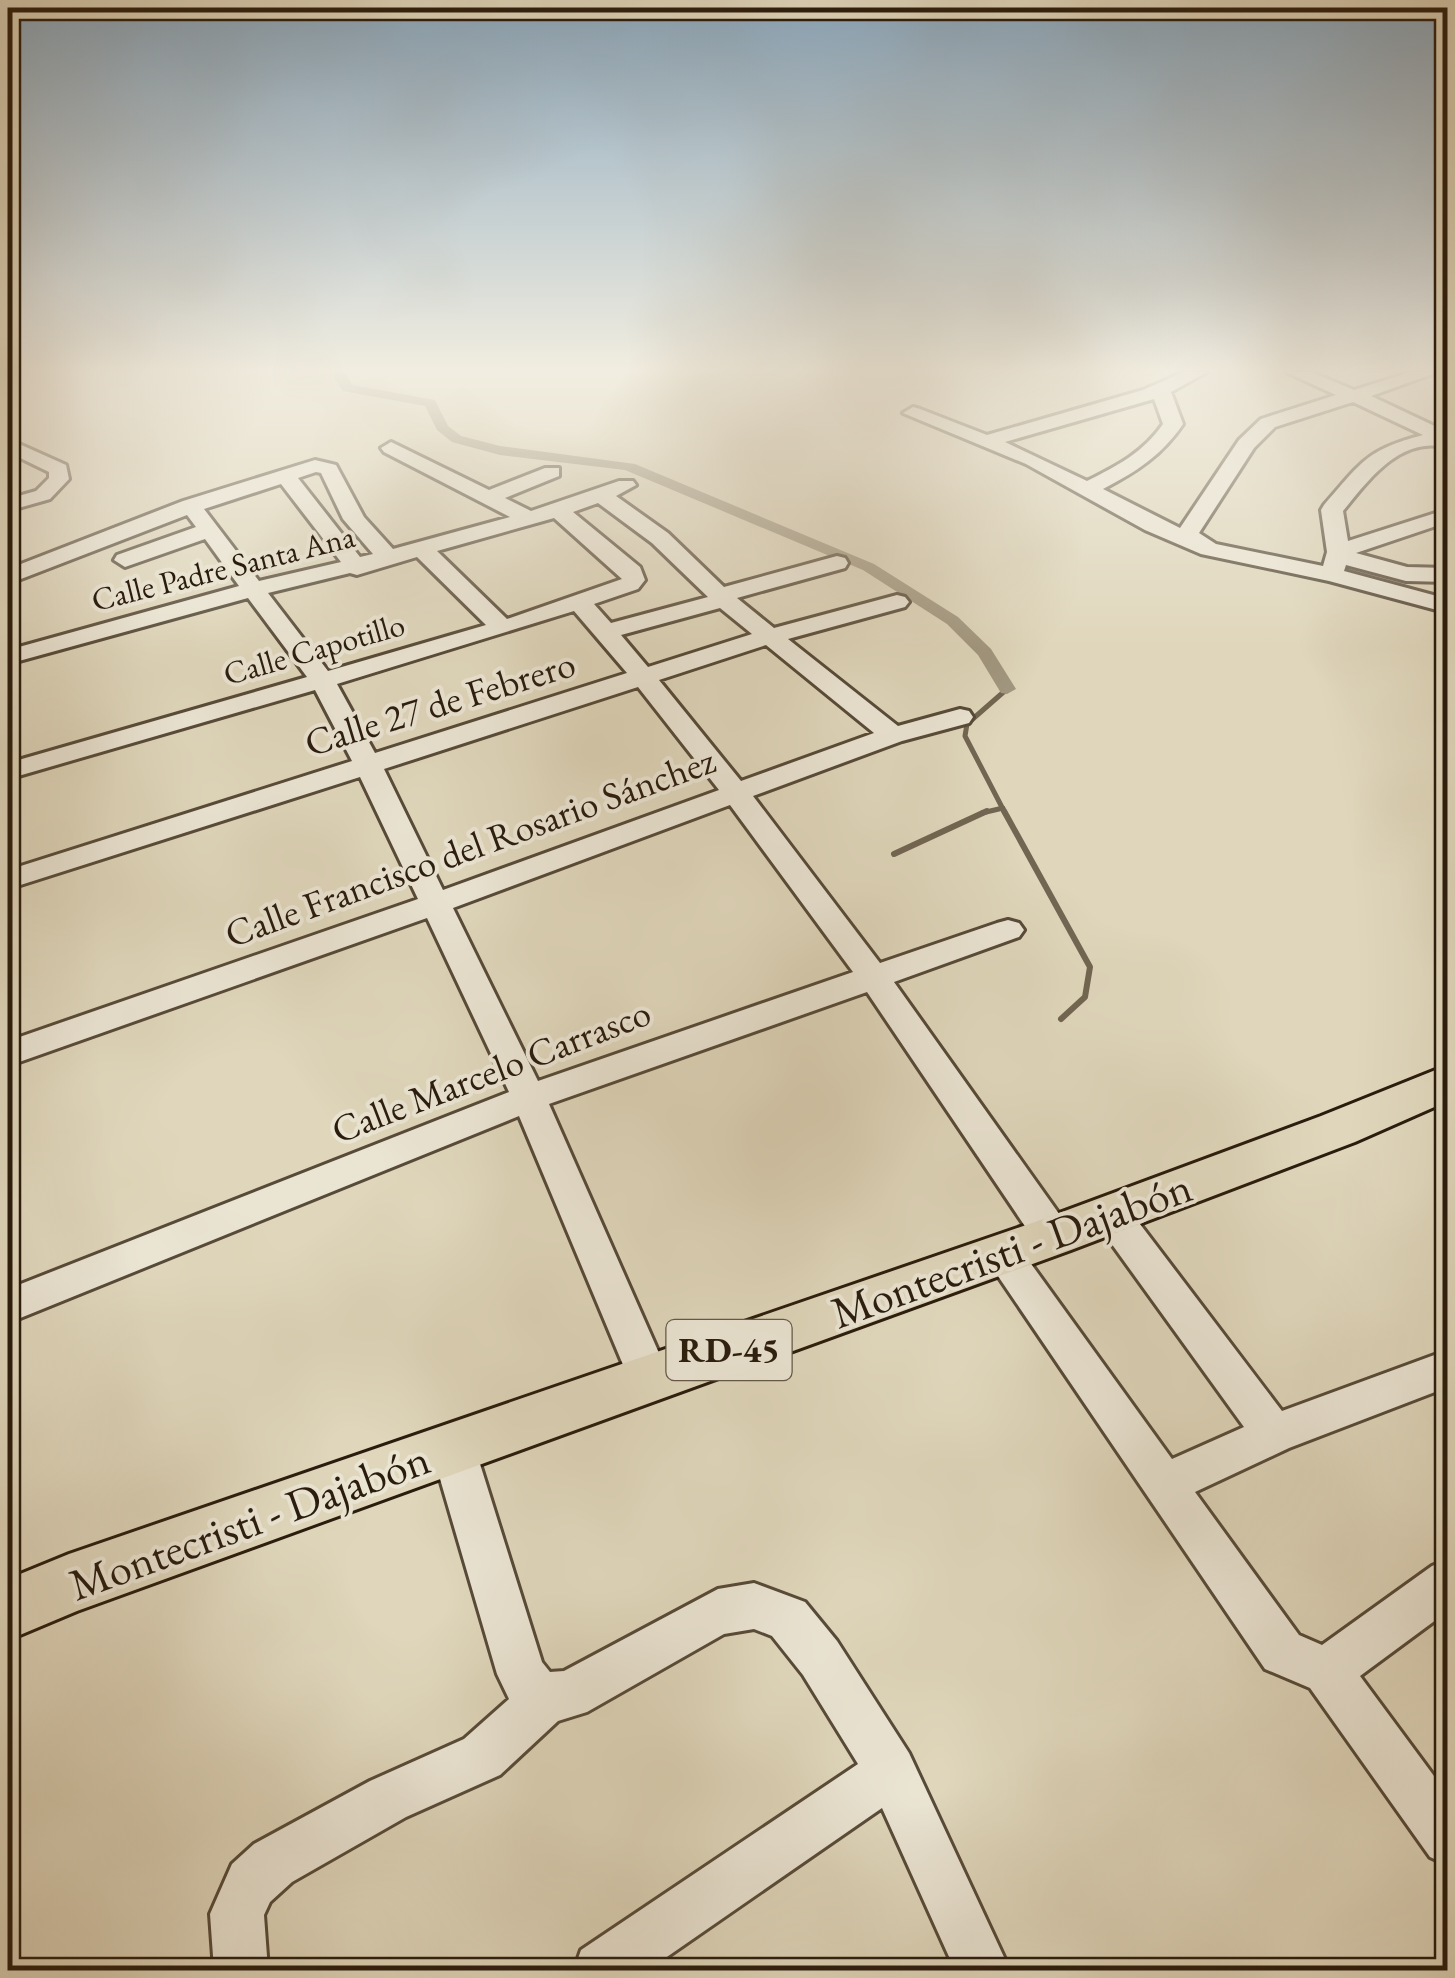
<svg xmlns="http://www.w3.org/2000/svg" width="1455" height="1978" font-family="'EB Garamond',serif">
  <rect width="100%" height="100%" fill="#dfd6bb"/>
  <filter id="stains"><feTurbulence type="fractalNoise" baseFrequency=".002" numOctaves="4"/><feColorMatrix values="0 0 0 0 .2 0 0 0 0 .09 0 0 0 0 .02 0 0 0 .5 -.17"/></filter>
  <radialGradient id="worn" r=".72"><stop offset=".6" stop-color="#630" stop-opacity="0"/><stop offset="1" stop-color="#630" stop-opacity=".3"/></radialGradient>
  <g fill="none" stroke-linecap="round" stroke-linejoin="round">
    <path stroke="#716652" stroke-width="5" d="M 982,813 L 1003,808
      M 1005,813 L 965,736 L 967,724 L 1007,689"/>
    <path stroke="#716652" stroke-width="6" d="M 1004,811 L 1090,967 L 1085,997 L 1061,1019
      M 894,854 L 987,811"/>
    <path fill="#a19780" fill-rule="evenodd" d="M 334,372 L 346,372 L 352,385 L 435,400 L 448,426 L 461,436 L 500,446 L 635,464 L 874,564 L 958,617 L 991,649 L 1016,689 L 1007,694 L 1001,693 L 978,655 L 947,624 L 863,570 L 625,470 L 500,455 L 452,442 L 437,430 L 425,406 L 343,391 L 334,378 Z"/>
    <defs>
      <path id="minor" d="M 1184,372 L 1207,372 L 1171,392 L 1183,424 C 1162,455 1136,472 1103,489 L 1180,528 L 1239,440 L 1261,419 L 1336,395 L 1286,372 L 1311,372 L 1354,390 L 1411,372 L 1438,372 L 1371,396 L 1443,430 L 1448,429 L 1448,448 C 1402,434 1368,480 1343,511 L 1348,541 L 1448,509 L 1448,522 L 1356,553 L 1407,567 L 1448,568 L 1448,582 L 1406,581 L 1346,565 L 1344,571 L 1448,599 L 1448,613 L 1329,581 L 1201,554 L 1145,530 L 1026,464 L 903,413 L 913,407 L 920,409 L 987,435 L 1143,390 ZM 1154,399 L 1163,424 C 1144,452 1117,466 1087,481 L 1005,442 ZM 1353,402 L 1423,435 C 1366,450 1362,462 1324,505 L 1321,510 L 1327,552 L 1323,566 L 1216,544 L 1199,533 L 1254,448 L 1275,427 Z
        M 8,439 L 66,465 L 69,479 L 50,499 L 8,511 L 8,499 L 36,491 L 49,478 L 49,472 L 8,452 Z
        M 391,442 L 489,490 L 545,468 L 559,468 L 559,476 L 505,498 L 531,511 L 619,481 L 633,481 L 636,485 L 616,496 L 668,533 L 724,587 L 837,556 L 845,558 L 848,563 L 845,568 L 737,598 L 774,628 L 897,595 L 905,597 L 909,602 L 905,607 L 788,639 L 898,726 L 960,709 L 969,711 L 973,717 L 969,723 L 902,741 L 753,796 L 880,963 L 997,923 L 1008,920 L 1019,923 L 1024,930 L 1019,937 L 894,982 L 1067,1225 L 1072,1236 L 1067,1247 L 1053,1252 L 1039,1247 L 867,992 L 549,1104 L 670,1378 L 664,1391 L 649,1396 L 634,1391 L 519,1116 L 8,1323 L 8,1289 L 509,1092 L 427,918 L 8,1066 L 8,1041 L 418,899 L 360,777 L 8,889 L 8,870 L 352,761 L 315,690 L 8,779 L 8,763 L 307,677 L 248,598 L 8,664 L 8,650 L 239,586 L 205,539 L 125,567 L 114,560 L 117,555 L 196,527 L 187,515 L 8,584 L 8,569 L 183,501 L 315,460 L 336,465 L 364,517 L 393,549 L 510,517 L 384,452 L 381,448 ZM 316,472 L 321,473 L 343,519 L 373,554 L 360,557 L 298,478 ZM 281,484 L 341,562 L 259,581 L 204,509 ZM 598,503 L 652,543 L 708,597 L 611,623 L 594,604 L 638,589 L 645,580 L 640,567 L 573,512 ZM 554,518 L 622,579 L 507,619 L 437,551 ZM 417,557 L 486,625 L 328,671 L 268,593 L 350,573 L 357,575 ZM 720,608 L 752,634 L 648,667 L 621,635 ZM 574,611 L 627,673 L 375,753 L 337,684 ZM 766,645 L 874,733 L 741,781 L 659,680 ZM 638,687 L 719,790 L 443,890 L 384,769 ZM 730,805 L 853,972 L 538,1081 L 453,908 Z
        M 1111,1199 L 1124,1203 L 1282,1411 L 1448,1350 L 1448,1387 L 1289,1448 L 1195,1492 L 1299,1635 L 1322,1645 L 1432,1566 L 1448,1559 L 1448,1611 L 1360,1676 L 1448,1795 L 1448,1865 L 1430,1857 L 1310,1688 L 1265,1669 L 983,1254 L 988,1243 L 1002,1238 L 1016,1243 L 1172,1459 L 1244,1427 L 1098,1225 L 1092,1214 L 1098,1203 Z
        M 453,1428 L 468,1434 L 475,1448 L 542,1662 L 550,1672 L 564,1671 L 718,1589 L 754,1583 L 805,1602 L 837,1641 L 909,1753 L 1010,1970 L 955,1970 L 882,1808 L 648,1970 L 574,1970 L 581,1950 L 858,1764 L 803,1675 L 772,1636 L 754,1629 L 724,1634 L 587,1712 L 558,1721 L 500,1775 L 406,1817 L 292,1882 L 270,1902 L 264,1915 L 268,1970 L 214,1970 L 210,1914 L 232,1864 L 254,1844 L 370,1781 L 464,1739 L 509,1699 L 497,1674 L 431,1448 L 438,1434 Z"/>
      <path id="major" d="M 1448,1065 L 1448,1101 L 1355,1142 L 1071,1250 L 77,1611 L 8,1640 L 8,1579 L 69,1554 L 1035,1222 L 1321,1116 Z"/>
    </defs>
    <use href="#minor" stroke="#574a38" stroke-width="6"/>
    <use href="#major" stroke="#2a1c0d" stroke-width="6"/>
    <use href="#minor" fill="#eae4d3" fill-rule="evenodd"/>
    <use href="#major" fill="#dfd6bb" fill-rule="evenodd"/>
  </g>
  <linearGradient id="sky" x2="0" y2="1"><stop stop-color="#8ba8be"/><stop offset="0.57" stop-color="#f1ede0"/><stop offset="1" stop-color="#f1ede0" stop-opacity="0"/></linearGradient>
  <rect width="1455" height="649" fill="url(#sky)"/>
  <g text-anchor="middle" stroke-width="8" stroke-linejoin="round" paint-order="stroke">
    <g font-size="32" fill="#2a1c0d" stroke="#eae4d3">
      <text transform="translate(223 568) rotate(-14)" y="11">Calle Padre Santa Ana</text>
      <text transform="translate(314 649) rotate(-16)" y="11">Calle Capotillo</text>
    </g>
    <rect fill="#eae4d3" stroke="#645848" stroke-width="2.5" x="666.5" y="1320" width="125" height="60" rx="8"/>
    <g font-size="35" font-weight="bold" fill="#2a1c0d">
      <text x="729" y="1362">RD-45</text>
    </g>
    <g font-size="38" fill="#2a1c0d" stroke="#eae4d3">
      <text transform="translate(440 703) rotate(-17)" y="13">Calle 27 de Febrero</text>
      <text transform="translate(470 847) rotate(-20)" y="13">Calle Francisco del Rosario Sánchez</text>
      <text transform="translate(491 1071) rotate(-21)" y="13">Calle Marcelo Carrasco</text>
    </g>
    <g font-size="45" fill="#2a1c0d" stroke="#eae4d3">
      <text transform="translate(1011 1249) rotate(-20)" y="16">Montecristi - Dajabón</text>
      <text transform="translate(249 1521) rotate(-20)" y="16">Montecristi - Dajabón</text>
    </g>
  </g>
  <rect width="1455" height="1978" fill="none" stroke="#dfd6bb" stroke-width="40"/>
  <rect x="10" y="10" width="1435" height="1958" fill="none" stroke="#2a1c0d" stroke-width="5"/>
  <rect x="20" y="20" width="1415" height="1938" fill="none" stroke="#2a1c0d" stroke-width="2.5"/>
  <rect width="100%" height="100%" filter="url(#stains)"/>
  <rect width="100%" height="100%" fill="url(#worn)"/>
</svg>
